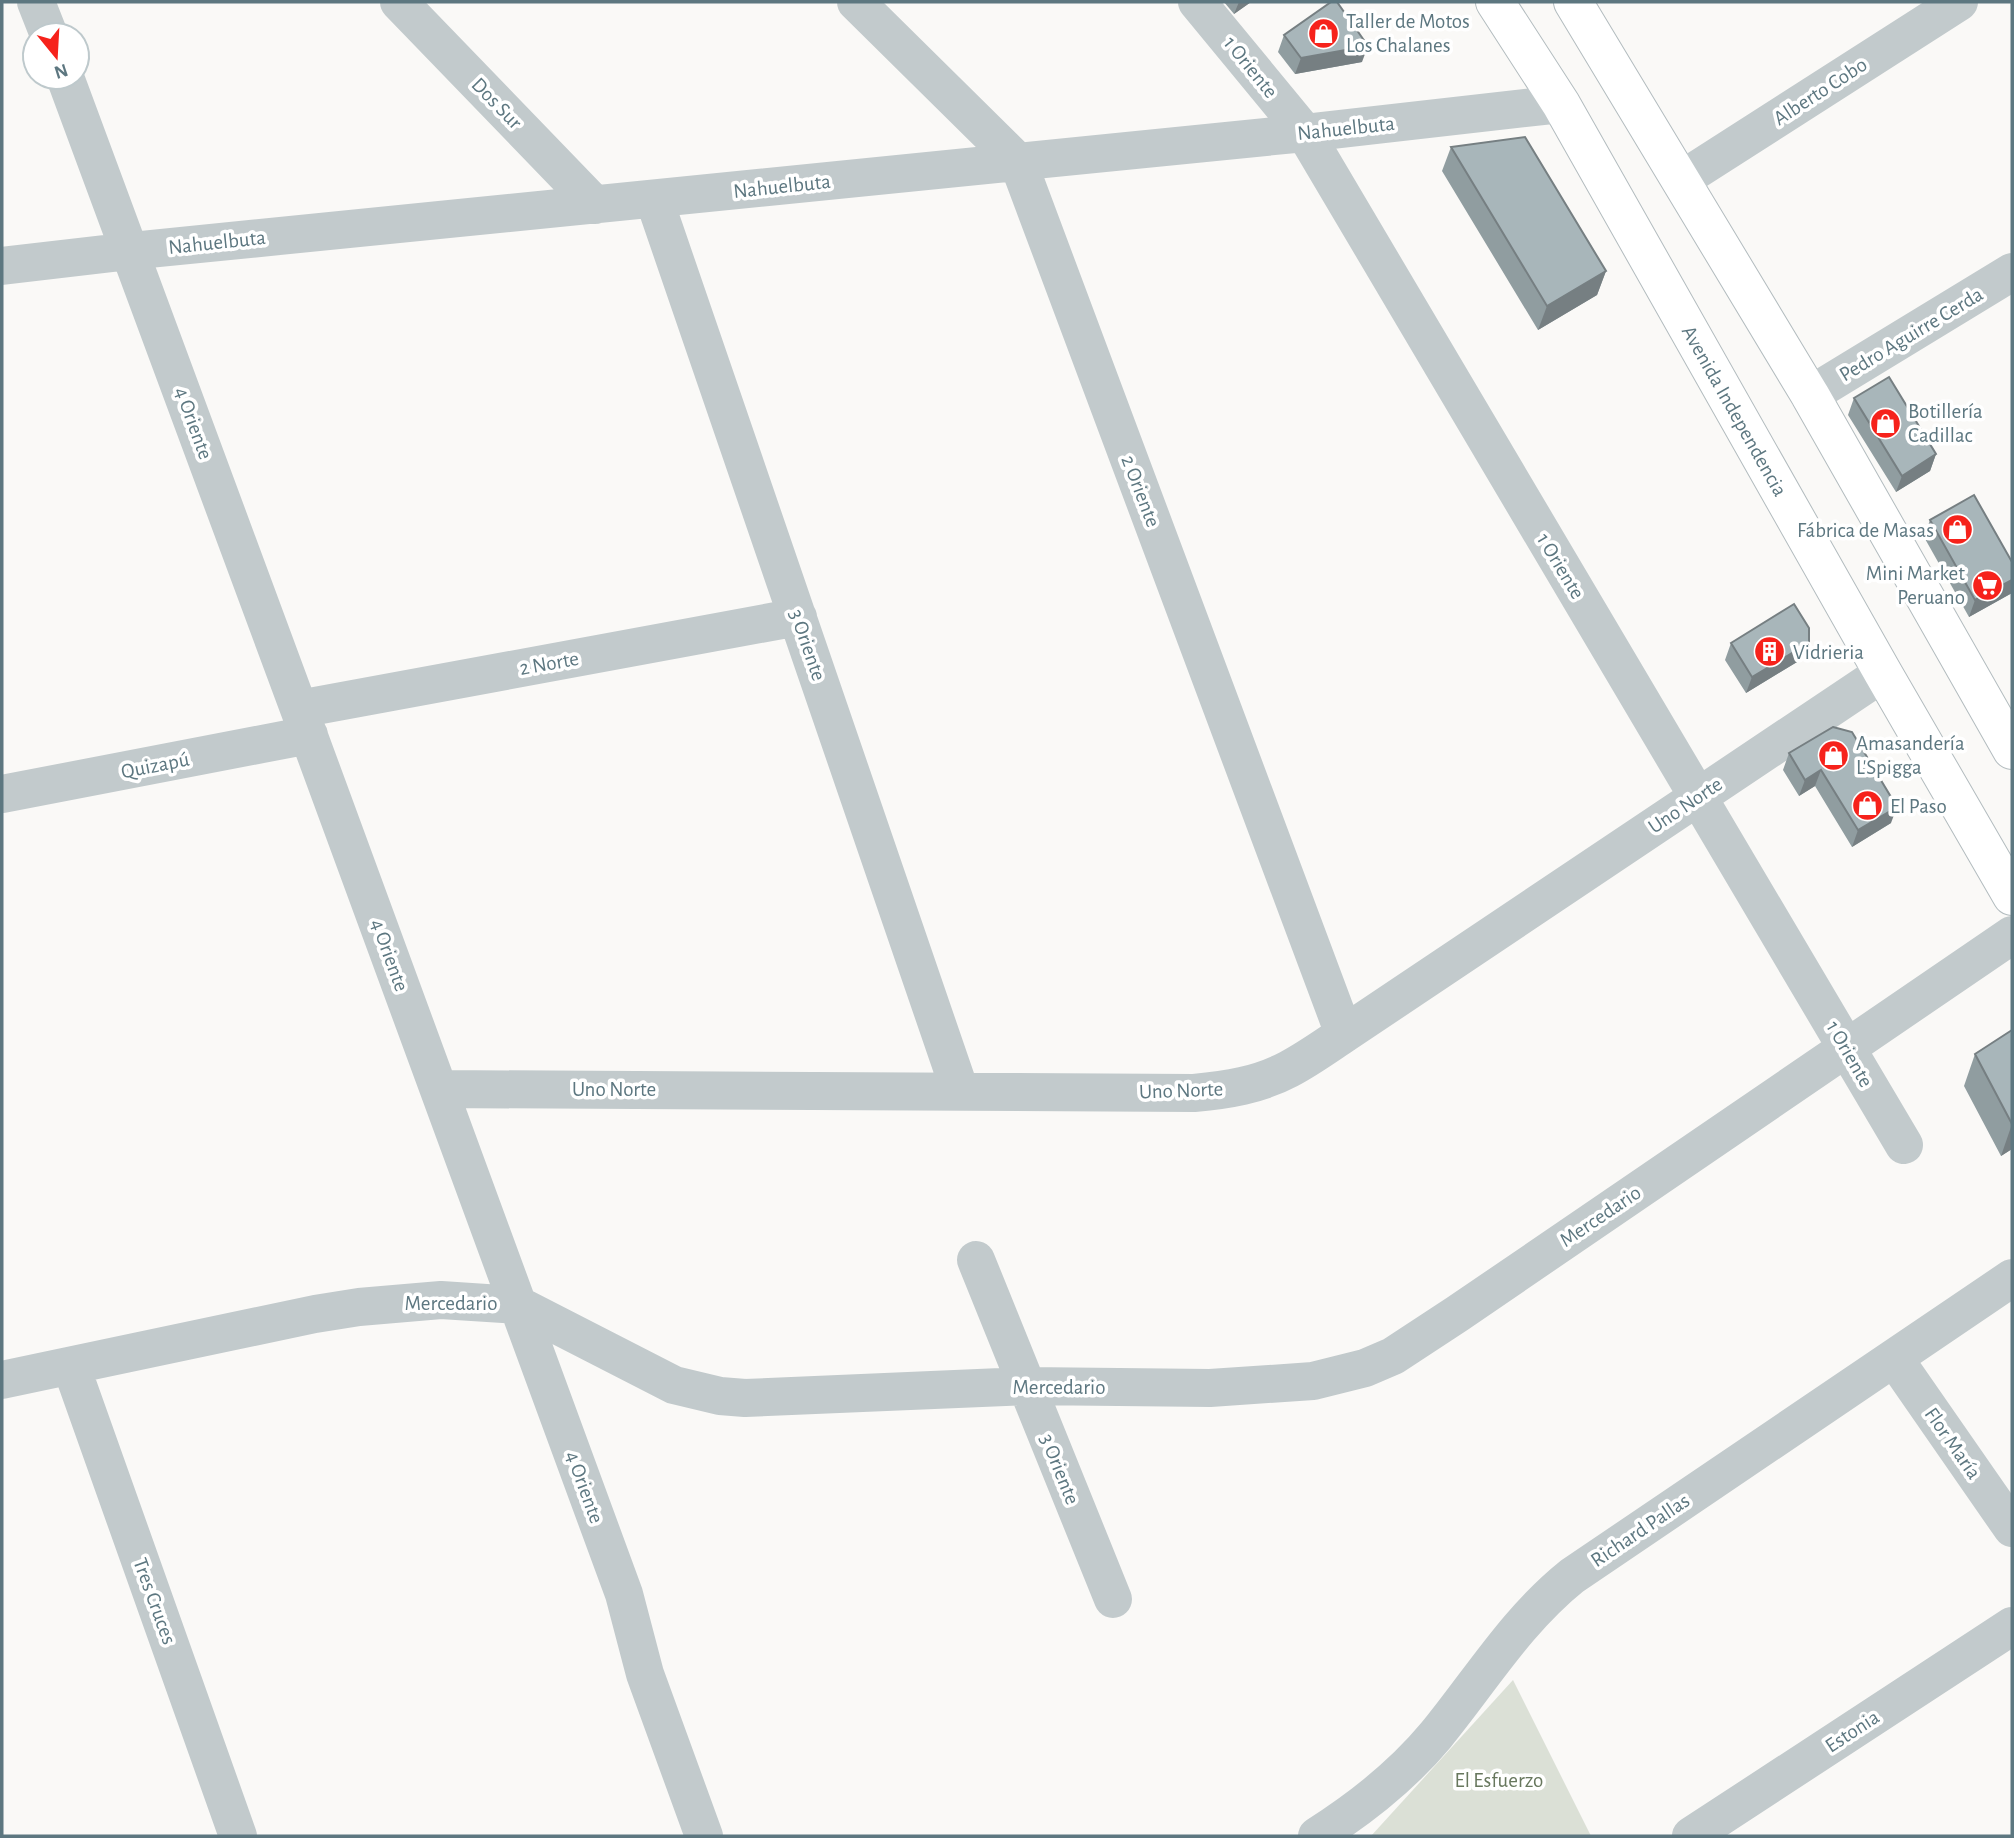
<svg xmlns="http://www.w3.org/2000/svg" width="2014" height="1838" font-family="'Alegreya Sans',sans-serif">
  <rect width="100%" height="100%" fill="#faf9f7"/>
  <path fill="#dbe0d6" d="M 1513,1680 L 1591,1836 L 1371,1836 Z"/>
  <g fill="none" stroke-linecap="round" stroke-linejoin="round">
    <defs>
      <g id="primary">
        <path id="s1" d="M 1495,2 L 1561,104 L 1883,673 L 2012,896"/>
        <path d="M 1573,2 L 1810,395 L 2012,750"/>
      </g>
    </defs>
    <use href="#primary" stroke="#b3bcbf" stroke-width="40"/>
    <path stroke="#c2cacc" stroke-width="38" d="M 36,2 L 49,35
      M 399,2 L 595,205
      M 856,2 L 1018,162 L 1344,1034
      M 1197,2 L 1305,133 L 1904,1145
      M 65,77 L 299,709 L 624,1594 L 645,1674 L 704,1836
      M 1681,180 L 1959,2
      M 654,199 L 960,1091
      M 2,266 L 130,251 L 1305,133 L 1561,104
      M 1810,395 L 2012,272
      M 299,709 L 798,617
      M 2,794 L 309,735
      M 439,1089 L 1194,1093 C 1227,1090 1259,1085 1289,1069 C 1308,1059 1326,1046 1344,1034 L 1883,673
      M 976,1260 L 1113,1599
      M 1894,1358 L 2012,1528
      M 71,1366 L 238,1836
      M 2,1380 L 315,1314 L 359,1307 L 441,1300 L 518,1305 L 674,1385 L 720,1396 L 745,1398 L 1027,1386 L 1210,1388 L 1313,1381 L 1365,1368 L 1393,1356 L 1457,1314 L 2012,935
      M 1317,1836 C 1361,1808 1402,1776 1436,1735 C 1481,1680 1516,1621 1572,1576 L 2012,1278
      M 1691,1836 L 2012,1626"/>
    <use href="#primary" stroke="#fff" stroke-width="38"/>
  </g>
  <path fill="#909da0" d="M 1224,2 L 1251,2 L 1234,14 Z
    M 1284,35 L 1362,62 L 1295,74 L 1278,52 Z
    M 1451,147 L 1606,271 L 1597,295 L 1538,330 L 1442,171 Z
    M 1854,398 L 1936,454 L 1930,471 L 1896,492 L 1848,415 Z
    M 1930,520 L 2012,562 L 2012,593 L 1969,617 L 1924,537 Z
    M 1731,643 L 1802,659 L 1746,693 L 1725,660 Z
    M 1833,727 L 1891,823 L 1852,847 L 1815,786 L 1799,796 L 1783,770 L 1789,753 Z
    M 2012,1030 L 2012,1149 L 2001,1156 L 1964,1086 L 1975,1054 Z"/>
  <path fill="#767f82" d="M 1239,2 L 1251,2 L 1234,14 Z
    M 1368,46 L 1362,62 L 1295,74 L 1301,58 Z
    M 1606,271 L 1597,295 L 1538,330 L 1547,306 Z
    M 1936,454 L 1930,471 L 1896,492 L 1902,476 Z
    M 2012,580 L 2012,593 L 1969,617 L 1975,600 Z
    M 1809,643 L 1802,659 L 1746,693 L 1752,677 Z
    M 1821,770 L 1815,786 L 1799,796 L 1805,780 Z
    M 1897,807 L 1891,823 L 1852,847 L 1858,830 Z
    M 2012,1124 L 2012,1149 L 2001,1156 Z"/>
  <path fill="#a8b6ba" stroke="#767f82" stroke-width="2" d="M 1331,2 L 1337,2 L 1368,46 L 1301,58 L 1284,35 Z
    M 1525,137 L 1606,271 L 1547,306 L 1451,147 Z
    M 1889,377 L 1936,454 L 1902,476 L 1854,398 Z
    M 1974,495 L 2012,562 L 2012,580 L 1975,600 L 1930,520 Z
    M 1794,604 L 1809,628 L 1809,643 L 1752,677 L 1731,643 Z
    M 1833,727 L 1852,732 L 1897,807 L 1858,830 L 1821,770 L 1805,780 L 1789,753 Z
    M 2012,1030 L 2012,1124 L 1975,1054 Z"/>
  <defs>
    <symbol id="shop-disc" viewBox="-11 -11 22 22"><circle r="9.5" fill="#f6221b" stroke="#fff"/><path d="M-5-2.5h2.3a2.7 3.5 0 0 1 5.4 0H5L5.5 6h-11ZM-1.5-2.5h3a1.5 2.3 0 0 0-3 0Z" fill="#fff"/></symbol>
    <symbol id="supermarket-disc" viewBox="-11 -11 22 22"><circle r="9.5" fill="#f6221b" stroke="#fff"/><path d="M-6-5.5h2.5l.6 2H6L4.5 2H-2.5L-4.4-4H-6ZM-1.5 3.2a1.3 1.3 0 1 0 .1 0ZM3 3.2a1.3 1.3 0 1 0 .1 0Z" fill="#fff"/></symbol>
    <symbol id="building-disc" viewBox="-11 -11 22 22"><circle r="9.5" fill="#f6221b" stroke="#fff"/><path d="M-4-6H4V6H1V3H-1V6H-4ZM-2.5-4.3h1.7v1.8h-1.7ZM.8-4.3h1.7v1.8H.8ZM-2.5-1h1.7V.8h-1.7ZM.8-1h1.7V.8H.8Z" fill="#fff"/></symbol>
  </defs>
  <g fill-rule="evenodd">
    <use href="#shop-disc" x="1306" y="16" width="35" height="35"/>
    <use href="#shop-disc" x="1868" y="406" width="35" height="35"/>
    <use href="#shop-disc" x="1940" y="512" width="35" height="35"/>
    <use href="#supermarket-disc" x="1970" y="568" width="35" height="35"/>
    <use href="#building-disc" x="1752" y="634" width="35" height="35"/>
    <use href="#shop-disc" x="1816" y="738" width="35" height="35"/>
    <use href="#shop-disc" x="1850" y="788" width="35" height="35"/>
  </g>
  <g text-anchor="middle" stroke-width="7" stroke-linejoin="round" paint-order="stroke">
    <g font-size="21" fill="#5d7780" stroke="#fff" text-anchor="start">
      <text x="1346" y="28">Taller de Motos<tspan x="1346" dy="24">Los Chalanes</tspan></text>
      <text x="1908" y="418">Botillería<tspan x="1908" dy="24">Cadillac</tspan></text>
      <text x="1934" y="537" text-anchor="end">Fábrica de Masas</text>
      <text x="1965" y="580" text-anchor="end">Mini Market<tspan x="1965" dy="24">Peruano</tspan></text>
      <text x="1793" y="659">Vidrieria</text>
      <text x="1856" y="750">Amasandería<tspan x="1856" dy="24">L'Spigga</tspan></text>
      <text x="1890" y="813">El Paso</text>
    </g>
    <g font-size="21" fill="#5d7780" stroke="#fff">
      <text transform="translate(1251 67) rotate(51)" y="7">1 Oriente</text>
      <text transform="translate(1820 91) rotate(-33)" y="7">Alberto Cobo</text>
      <text transform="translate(497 103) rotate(46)" y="7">Dos Sur</text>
      <text transform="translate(1346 128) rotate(-6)" y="7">Nahuelbuta</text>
      <text transform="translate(782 186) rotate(-6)" y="7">Nahuelbuta</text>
      <text transform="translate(217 242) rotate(-6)" y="7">Nahuelbuta</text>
      <text transform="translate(1911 334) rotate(-31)" y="7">Pedro Aguirre Cerda</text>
      <text dy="7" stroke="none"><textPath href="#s1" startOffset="474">Avenida Independencia</textPath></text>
      <text transform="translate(194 423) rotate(70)" y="7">4 Oriente</text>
      <text transform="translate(1141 491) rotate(69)" y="7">2 Oriente</text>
      <text transform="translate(1561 566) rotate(59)" y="7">1 Oriente</text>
      <text transform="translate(808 645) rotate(71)" y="7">3 Oriente</text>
      <text transform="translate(549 663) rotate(-10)" y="7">2 Norte</text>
      <text transform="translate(155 765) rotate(-11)" y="7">Quizapú</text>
      <text transform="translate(1685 805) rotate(-34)" y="7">Uno Norte</text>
      <text transform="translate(390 955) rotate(70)" y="7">4 Oriente</text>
      <text transform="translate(1850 1054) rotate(60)" y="7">1 Oriente</text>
      <text x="614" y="1096">Uno Norte</text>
      <text transform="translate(1181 1090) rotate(-2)" y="7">Uno Norte</text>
      <text transform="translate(1600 1216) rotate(-34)" y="7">Mercedario</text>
      <text x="451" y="1310">Mercedario</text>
      <text x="1059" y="1394">Mercedario</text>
      <text transform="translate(1953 1443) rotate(55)" y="7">Flor María</text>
      <text transform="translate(1060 1469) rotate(68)" y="7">3 Oriente</text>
      <text transform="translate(585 1487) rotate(70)" y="7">4 Oriente</text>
      <text transform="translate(1640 1530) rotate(-34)" y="7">Richard Pallas</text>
      <text transform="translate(155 1601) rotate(70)" y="7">Tres Cruces</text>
      <text transform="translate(1852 1731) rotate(-33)" y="7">Estonia</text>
    </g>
    <g font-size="21" fill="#67775d" stroke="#fff">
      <text x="1499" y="1787">El Esfuerzo</text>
    </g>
  </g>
  <rect width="2014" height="1838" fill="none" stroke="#5d7780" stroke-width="7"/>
  <g transform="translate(56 56) rotate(162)"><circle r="33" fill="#ffffff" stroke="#bec9cc" stroke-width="2"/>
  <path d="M0-5L12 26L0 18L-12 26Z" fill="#f6221b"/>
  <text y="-10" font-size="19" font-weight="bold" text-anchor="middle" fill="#5d7780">N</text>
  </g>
</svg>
